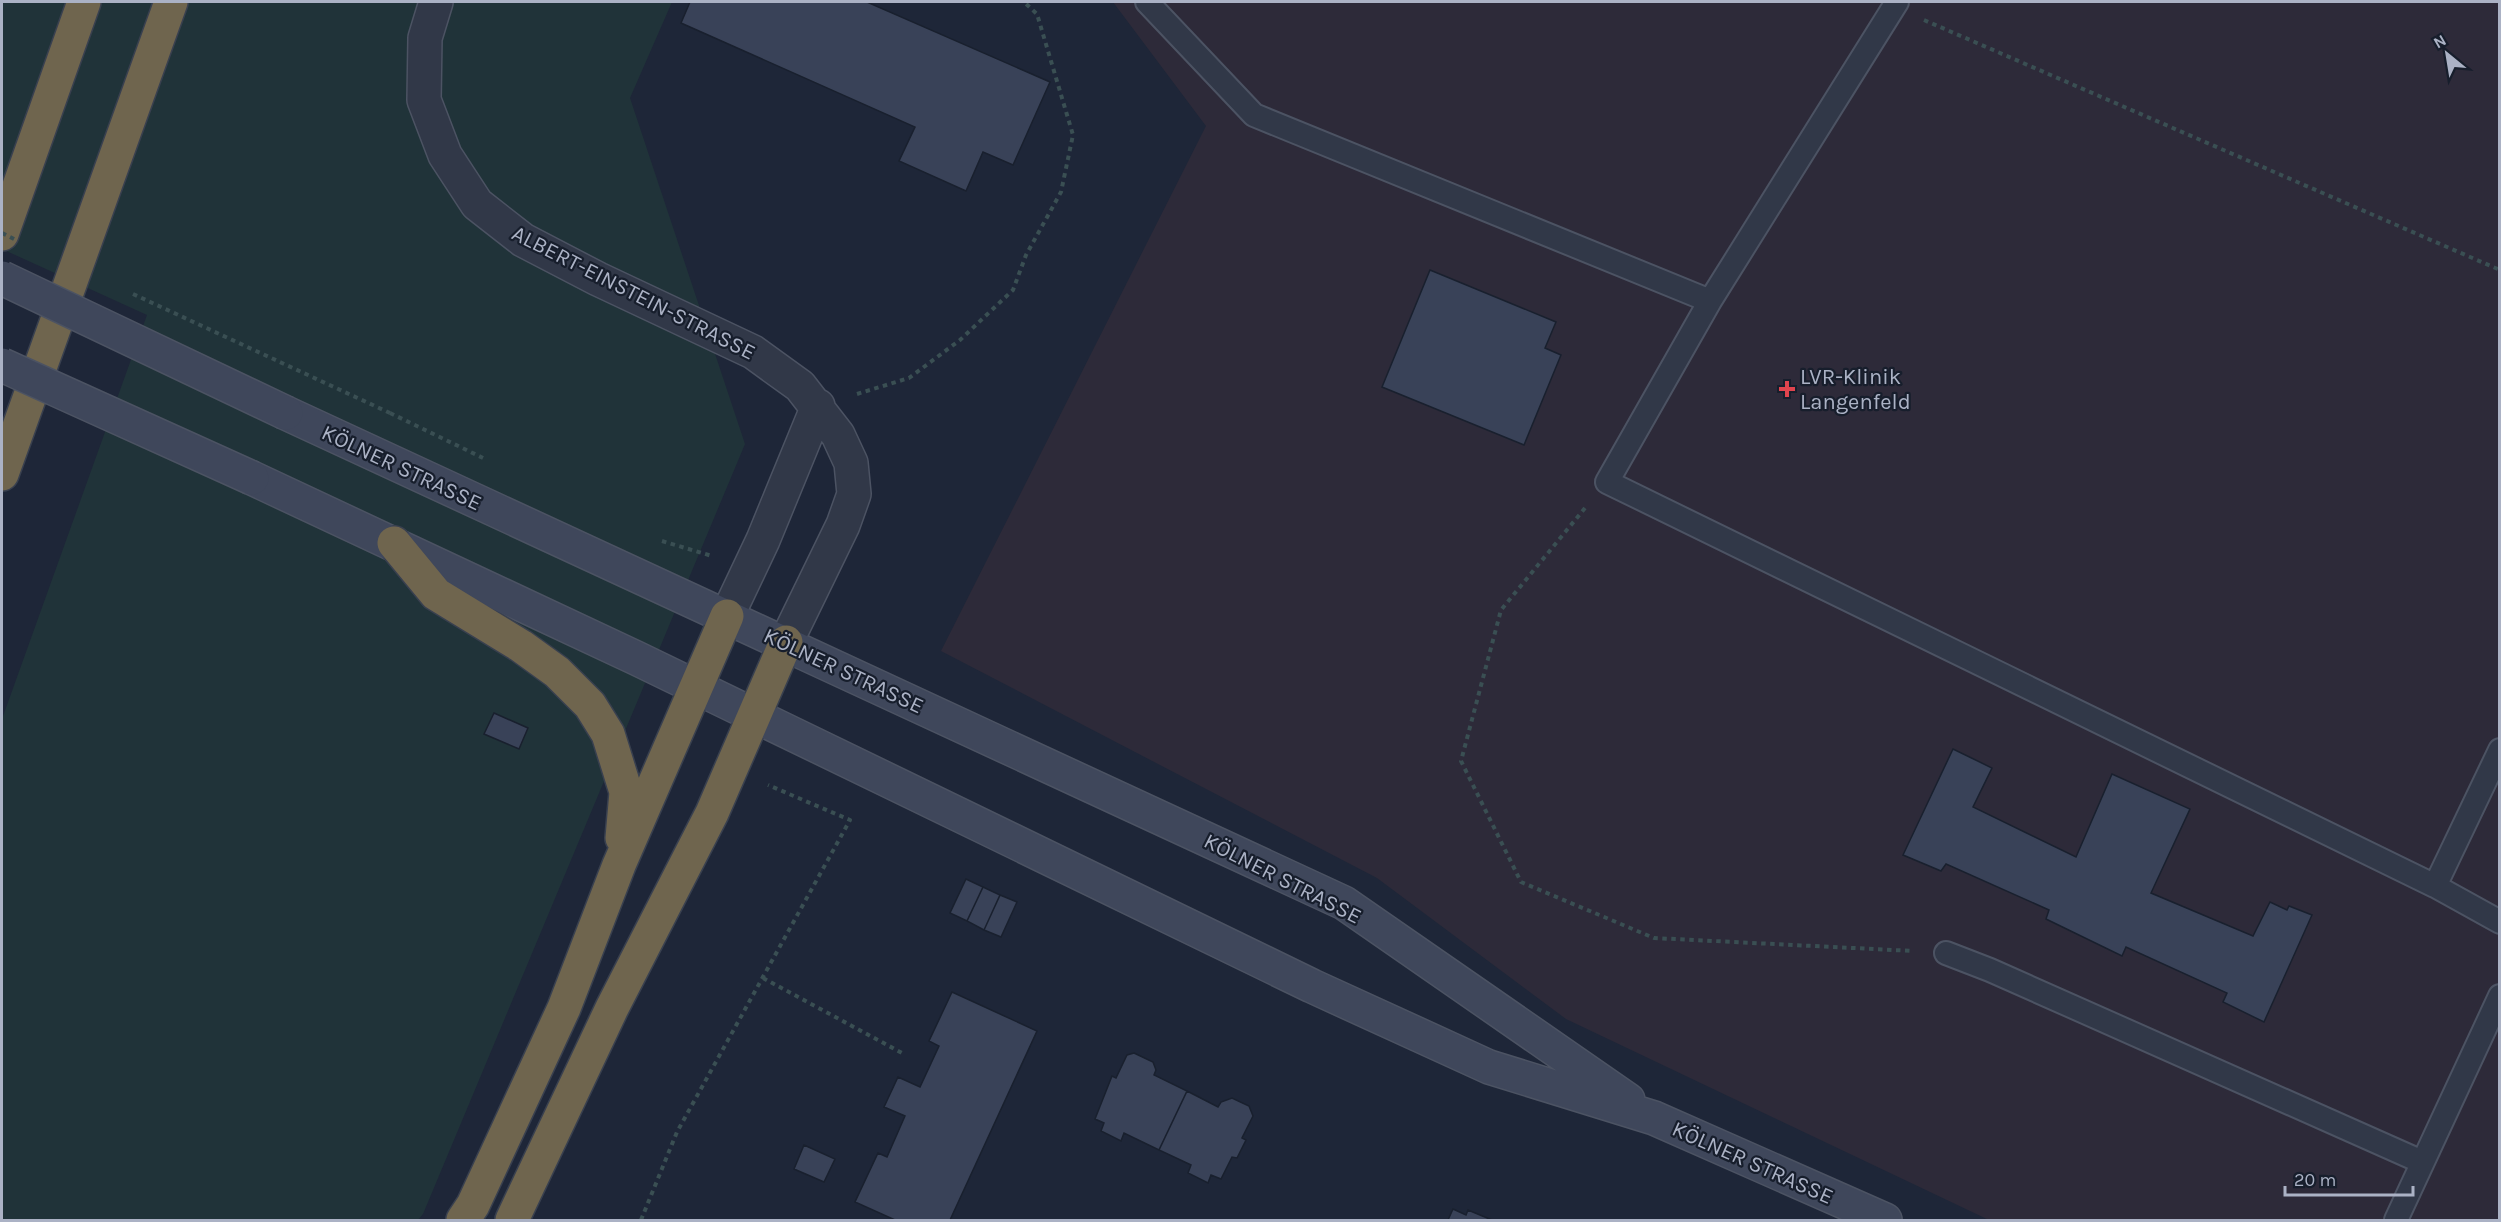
<svg xmlns="http://www.w3.org/2000/svg" width="2501" height="1222" font-family="Karla,sans-serif">
  <rect width="100%" height="100%" fill="#1e2638"/>
  <path fill="#2d2a39" d="M 1113,2 L 2499,2 L 2499,1220 L 1989,1220 L 1566,1019 L 1377,878 L 941,651 L 1206,126 Z"/>
  <path fill="#203339" d="M 2,2 L 672,2 L 630,98 L 745,444 L 423,1214 L 418,1220 L 2,1220 L 2,719 L 147,315 L 2,249 Z"/>
  <path fill="#394258" stroke="#19202e" stroke-width="1.5" d="M 690,2 L 867,2 L 1050,82 L 1013,165 L 983,152 L 966,191 L 899,161 L 915,127 L 681,23 Z
    M 1430,270 L 1556,322 L 1545,348 L 1561,355 L 1524,445 L 1382,387 Z
    M 494,713 L 528,728 L 519,749 L 484,734 Z
    M 1953,749 L 1992,768 L 1973,807 L 2076,857 L 2112,774 L 2190,809 L 2151,893 L 2253,936 L 2270,902 L 2287,910 L 2289,906 L 2312,915 L 2264,1022 L 2223,1002 L 2227,993 L 2126,947 L 2122,956 L 2046,919 L 2049,910 L 1946,864 L 1941,871 L 1903,855 Z
    M 966,879 L 983,887 L 967,921 L 950,913 Z
    M 983,887 L 1000,895 L 984,930 L 967,921 Z
    M 1000,895 L 1017,902 L 1001,937 L 984,930 Z
    M 952,992 L 1037,1031 L 950,1220 L 895,1220 L 855,1202 L 878,1153 L 887,1157 L 905,1116 L 884,1107 L 898,1077 L 920,1087 L 939,1046 L 929,1041 Z
    M 1134,1053 L 1153,1062 L 1156,1070 L 1154,1075 L 1187,1091 L 1159,1150 L 1124,1133 L 1121,1141 L 1101,1131 L 1104,1123 L 1095,1119 L 1112,1076 L 1116,1078 L 1127,1055 Z
    M 1187,1091 L 1218,1107 L 1221,1102 L 1232,1098 L 1249,1106 L 1253,1116 L 1242,1138 L 1246,1140 L 1237,1158 L 1232,1157 L 1221,1179 L 1211,1175 L 1208,1183 L 1188,1173 L 1191,1165 L 1159,1150 Z
    M 804,1145 L 835,1159 L 824,1182 L 794,1169 Z
    M 1453,1209 L 1466,1215 L 1468,1210 L 1492,1220 L 1448,1220 Z"/>
  <g fill="none" stroke-linecap="round" stroke-linejoin="round">
    <defs>
      <path id="lane" d="M 1147,2 L 1254,115 L 1710,301
        M 1897,2 L 1710,301 L 1607,482 L 2435,886 L 2500,922
        M 2435,886 L 2500,750
        M 1946,953 L 1990,970 L 2422,1162
        M 2396,1220 L 2500,996"/>
      <path id="street" d="M 436,2 L 425,38 L 424,100 L 445,155 L 477,204 L 523,240 L 598,279 L 753,352 L 800,386 L 838,435 L 851,463 L 854,494 L 843,525 L 786,642
        M 727,616 L 763,540 L 818,406"/>
      <path id="secondary" d="M 286,413 L 1344,903 L 1628,1100
        M 252,478 L 636,658 L 1312,986 L 1489,1067 L 1654,1118 L 1885,1220"/>
      <path id="highway" d="M 2,234 L 84,2
        M 2,474 L 171,2
        M 394,543 L 436,594 L 521,646 L 557,672 L 590,705 L 608,734 L 626,792 L 622,838
        M 463,1220 L 473,1205 L 564,1008 L 619,865 L 727,616
        M 512,1220 L 612,1008 L 712,813 L 786,642"/>
    </defs>
    <use href="#lane" stroke="#4c5363" stroke-width="26"/>
    <use href="#street" stroke="#4c5363" stroke-width="36"/>
    <use href="#secondary" stroke="#4c5363" stroke-width="36"/>
    <use href="#highway" stroke="#39404f" stroke-width="36"/>
    <path stroke="#3a4f53" stroke-width="4" stroke-dasharray="4.5 4.5" stroke-linecap="butt" d="M 1924,20 L 2500,270
      M 857,394 L 909,378 L 960,340 L 1013,290 L 1026,255 L 1061,192 L 1073,135 L 1037,14 L 1024,2
      M 390,413 L 483,458
      M 1585,508 L 1501,610 L 1461,761 L 1521,882 L 1654,938 L 1913,951
      M 662,541 L 712,556
      M 763,978 L 902,1053
      M 641,1220 L 677,1132 L 850,820 L 768,785"/>
    <use href="#lane" stroke="#313848" stroke-width="22"/>
    <use href="#street" stroke="#313848" stroke-width="33"/>
    <use href="#secondary" stroke="#3f475b" stroke-width="33"/>
    <use href="#highway" stroke="#6f654e" stroke-width="33"/>
    <defs>
      <path id="secondary-bridge" d="M 2,278 L 286,413
        M 2,365 L 252,478"/>
    </defs>
    <use href="#secondary-bridge" stroke="#4c5363" stroke-width="36" stroke-linecap="butt"/>
    <path stroke="#3a4f53" stroke-width="4" stroke-dasharray="4.5 4.5" stroke-linecap="butt" d="M 2,233 L 14,239
      M 133,294 L 390,413"/>
    <use href="#secondary-bridge" stroke="#3f475b" stroke-width="33"/>
  </g>
  <path fill="#e0444e" stroke="#171e2c" stroke-width="2" d="M1784 380h6v6h6v6h-6v6h-6v-6h-6v-6h6z"/>
  <g text-anchor="middle" stroke-width="4.5" stroke-linejoin="round" paint-order="stroke">
    <g font-size="22" fill="#abb2c5" stroke="#171e2c">
      <text transform="translate(634 292) rotate(27)" y="8">ALBERT-EINSTEIN-STRASSE</text>
      <text transform="translate(402 467) rotate(25)" y="8">KÖLNER STRASSE</text>
      <text transform="translate(844 670) rotate(25)" y="8">KÖLNER STRASSE</text>
      <text transform="translate(1283 878) rotate(27)" y="8">KÖLNER STRASSE</text>
      <text transform="translate(1753 1162) rotate(24)" y="8">KÖLNER STRASSE</text>
    </g>
    <g font-size="22" fill="#abb2c5" stroke="#171e2c" text-anchor="start">
      <text x="1800" y="384">LVR-Klinik<tspan x="1800" dy="25">Langenfeld</tspan></text>
    </g>
  </g>
  <rect width="2501" height="1222" fill="none" stroke="#abb2c5" stroke-width="6"/>
  <g transform="translate(2447 54) rotate(330)" stroke="#171e2c" stroke-width="4.5" paint-order="stroke">
  <path d="M0-4.5L10 22L0 15L-10 22Z" fill="#abb2c5"/>
  <text y="-9" font-size="16" font-weight="bold" text-anchor="middle" fill="#abb2c5">N</text>
  </g>
  <path d="M2285 1186v9h128v-9" fill="none" stroke="#abb2c5" stroke-width="3"/>
  <text x="2294" y="1186" font-size="18" fill="#abb2c5" stroke="#171e2c" stroke-width="4.5" paint-order="stroke">20 m</text>
</svg>
